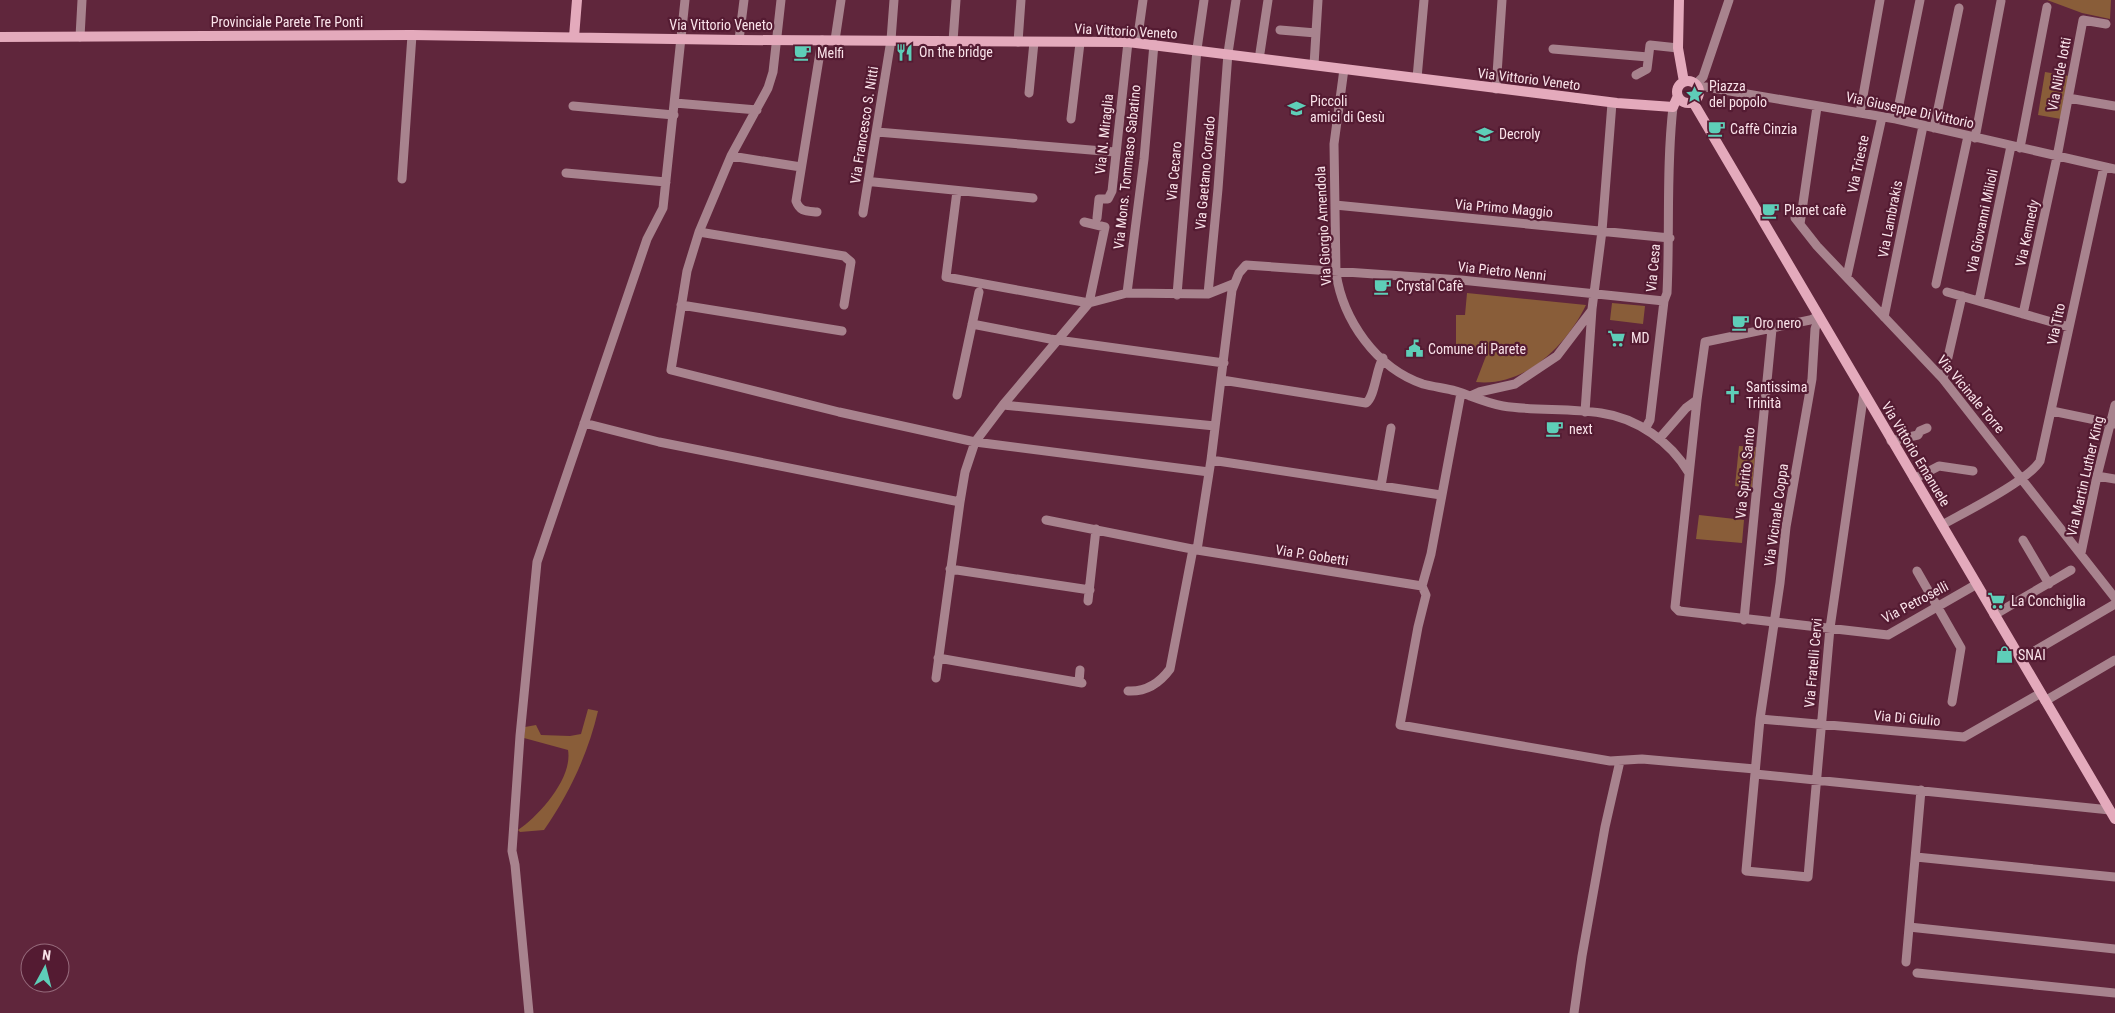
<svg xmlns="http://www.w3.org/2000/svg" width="2115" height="1013" font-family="'Roboto Condensed',sans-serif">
  <rect width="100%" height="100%" fill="#60263c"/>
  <path fill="#895d39" d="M 2047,0 L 2111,0 L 2110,19 L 2082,13 Z
    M 2045,72 L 2069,76 L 2061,119 L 2038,115 Z
    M 1467,293 L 1586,305 C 1566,346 1525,387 1476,382 L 1486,356 L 1456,345 L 1456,315 L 1465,315 Z
    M 1612,303 L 1645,306 L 1643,324 L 1610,320 Z
    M 1739,446 L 1756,447 L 1752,488 L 1735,486 Z
    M 1699,515 L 1744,520 L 1742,543 L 1696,539 Z
    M 588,709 L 598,711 C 588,754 569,794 544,830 L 520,832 L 518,830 C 539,816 573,778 568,750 L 524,738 L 525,727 L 536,725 L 541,735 L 570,736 L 581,734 Z"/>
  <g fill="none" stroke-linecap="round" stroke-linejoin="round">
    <path stroke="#a8838e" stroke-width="9" d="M 781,0 L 773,72 L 768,88 L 731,156 L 699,232 L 687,271 L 671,370 L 839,412 L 975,442 L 1209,472
      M 1280,30 L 1316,33
      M 80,37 L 82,0
      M 739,40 L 744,0
      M 835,40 L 841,0
      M 953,41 L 956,0
      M 1018,42 L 1021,0
      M 1137,43 L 1143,0
      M 1553,49 L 1648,57
      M 1260,53 L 1268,0
      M 1314,65 L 1318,0
      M 1344,69 L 1334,144 L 1336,273 C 1343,320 1376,368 1423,384 C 1434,387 1445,388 1456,391 C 1472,396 1486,403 1503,406 C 1535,411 1569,408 1601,413 C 1637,418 1671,442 1689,473
      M 1636,75 L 1647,69 L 1650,45 L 1678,48
      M 1417,78 L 1424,0
      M 1696,84 L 1703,77 L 1729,0
      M 1698,88 L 1706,87 L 1896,119 L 2115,169
      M 1496,89 L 1502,0
      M 1029,93 L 1034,42
      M 2068,98 L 2115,106
      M 675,103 L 757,110
      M 573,106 L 674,115
      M 1860,113 L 1880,0
      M 1071,119 L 1080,43
      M 1896,119 L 1920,0
      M 1934,128 L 1959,8
      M 877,132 L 1115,152
      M 1975,138 L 2001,1
      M 2020,148 L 2047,7
      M 731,156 L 801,167
      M 566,173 L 666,182
      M 402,179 L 412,35
      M 874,182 L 1033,198
      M 957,191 L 946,277 L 1089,303 L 1127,293 L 1208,294 L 1233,284
      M 1335,205 L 1670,238
      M 817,212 C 806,211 800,212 796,201 L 822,40
      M 863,213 L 891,40 L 894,0
      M 1097,218 L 1099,199 L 1108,199 L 1112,191 L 1128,42
      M 1795,218 L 1817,246 L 1943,379 L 2115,598
      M 1800,224 L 1817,107
      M 699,232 L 844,256 L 851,262 L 844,305
      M 1847,276 L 1882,117
      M 1936,284 L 1968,136
      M 1947,292 L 2069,327
      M 1127,293 L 1144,159 L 1154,44
      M 1208,294 L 1218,189 L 1228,53 L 1236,0
      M 1177,295 L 1197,49 L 1204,0
      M 1979,301 L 2011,146
      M 681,305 L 842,331
      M 2023,314 L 2057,157 L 2083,20 L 2106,24
      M 1819,316 L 1815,329 L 1812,379 L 1786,527 L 1780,583 L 1760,719 L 1746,871 L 1808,877 L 1830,628 L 1864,392
      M 1819,316 L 1810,320 L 1705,342 L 1697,400 L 1675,607 L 1679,611 L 1888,635 L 1977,584
      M 1884,317 L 1923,126
      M 972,324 L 1050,339 L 1224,363
      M 1943,379 L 1962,296
      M 1222,380 L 1366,403 C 1375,397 1376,369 1383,358
      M 1461,393 L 1431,554 L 1422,586 L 1426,595 L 1418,627 L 1400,725 L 1610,761 L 1642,759 L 1755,769
      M 957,395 L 979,292
      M 1470,396 L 1479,392 L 1515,384 L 1557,356 L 1592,310
      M 1003,405 L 1215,426
      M 2052,411 L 2115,424
      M 1585,412 L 1592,309 L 1602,231 L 1612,103
      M 584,423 L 659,442 L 960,502
      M 1645,429 L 1650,420 L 1664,301 L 1667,293 C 1670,231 1666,168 1673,107
      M 1659,439 L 1686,408 L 1697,400
      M 1891,441 L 1918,435 L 1920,431 L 1927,428
      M 1211,460 L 1441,495
      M 2097,476 L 2115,479
      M 1914,479 L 1939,466 L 1973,471
      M 1381,486 L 1391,428
      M 1046,520 L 1197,550 L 1422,586
      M 1942,525 C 1965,512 2028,481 2040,461 L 2104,167
      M 2023,540 L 2049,584
      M 1197,550 L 1211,460 L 1232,290 L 1239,273 L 1246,265 L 1461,280 L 1664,301
      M 2081,553 L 2097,476 L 2115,405
      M 950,569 L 1090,590
      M 1917,571 L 1961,648 L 1952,702
      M 1088,601 L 1096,529
      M 1994,615 L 2071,570
      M 1744,620 L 1772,329
      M 938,658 L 1082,683
      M 2021,659 L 2115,604
      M 936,678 L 960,502 L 965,472 L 975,442 L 1003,405 L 1089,303 L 1105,227 L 1084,222
      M 1079,682 L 1080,670
      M 1128,691 C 1146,692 1159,684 1170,669 L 1193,549
      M 2045,701 L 2115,660
      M 1760,719 L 1964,737 L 2041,693
      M 1755,774 L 2110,810
      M 1916,857 L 2115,877
      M 1909,927 L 2115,949
      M 1906,962 L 1921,790
      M 1917,973 L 2115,993
      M 529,1013 L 515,865 L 512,851 L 520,736 L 537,562 L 647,239 L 663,208 L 685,0
      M 1574,1013 L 1582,956 L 1605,827 L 1620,761"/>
    <path stroke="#e4aabc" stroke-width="10" d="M 1679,0 L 1678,48 L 1684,82
      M 0,37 L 412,35 L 739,40 L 1128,42 L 1617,103 L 1673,107 L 1677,98
      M 574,37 L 577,0
      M1677 92a11 11 0 1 1 22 0a11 11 0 1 1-22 0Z
      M 1693,102 L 2115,819"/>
  </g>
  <defs>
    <symbol id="restaurant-bare" viewBox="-9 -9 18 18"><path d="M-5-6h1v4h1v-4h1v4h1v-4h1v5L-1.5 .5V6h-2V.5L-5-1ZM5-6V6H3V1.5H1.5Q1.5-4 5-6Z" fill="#5eceb8" stroke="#541b32" stroke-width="2.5" paint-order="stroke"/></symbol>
    <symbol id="cafe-bare" viewBox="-9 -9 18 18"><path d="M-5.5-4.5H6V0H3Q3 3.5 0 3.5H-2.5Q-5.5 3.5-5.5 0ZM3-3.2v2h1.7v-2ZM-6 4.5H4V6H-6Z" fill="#5eceb8" stroke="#541b32" stroke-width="2.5" paint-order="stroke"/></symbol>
    <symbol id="sight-bare" viewBox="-9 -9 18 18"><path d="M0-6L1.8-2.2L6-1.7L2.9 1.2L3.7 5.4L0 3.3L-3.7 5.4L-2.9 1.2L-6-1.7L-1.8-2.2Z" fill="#5eceb8" stroke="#541b32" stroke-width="2.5" paint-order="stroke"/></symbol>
    <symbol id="school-bare" viewBox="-9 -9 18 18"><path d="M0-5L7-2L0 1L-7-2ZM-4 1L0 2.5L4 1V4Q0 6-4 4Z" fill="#5eceb8" stroke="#541b32" stroke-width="2.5" paint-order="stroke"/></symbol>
    <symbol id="supermarket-bare" viewBox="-9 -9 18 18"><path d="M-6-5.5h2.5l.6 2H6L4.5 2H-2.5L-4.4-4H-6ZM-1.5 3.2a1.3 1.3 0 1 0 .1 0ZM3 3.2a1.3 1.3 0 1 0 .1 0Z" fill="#5eceb8" stroke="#541b32" stroke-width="2.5" paint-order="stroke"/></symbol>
    <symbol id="civic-bare" viewBox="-9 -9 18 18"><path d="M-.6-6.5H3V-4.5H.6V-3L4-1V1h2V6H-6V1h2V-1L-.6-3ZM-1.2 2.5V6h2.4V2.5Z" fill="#5eceb8" stroke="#541b32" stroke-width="2.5" paint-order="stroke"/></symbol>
    <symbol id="church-bare" viewBox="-9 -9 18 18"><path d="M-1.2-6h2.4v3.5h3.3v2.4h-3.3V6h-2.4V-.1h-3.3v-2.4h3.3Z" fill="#5eceb8" stroke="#541b32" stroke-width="2.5" paint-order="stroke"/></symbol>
    <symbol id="shop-bare" viewBox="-9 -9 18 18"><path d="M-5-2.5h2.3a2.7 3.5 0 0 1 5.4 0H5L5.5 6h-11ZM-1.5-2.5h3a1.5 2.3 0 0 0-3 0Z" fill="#5eceb8" stroke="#541b32" stroke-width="2.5" paint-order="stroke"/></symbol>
  </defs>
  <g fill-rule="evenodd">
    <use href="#restaurant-bare" x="892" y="40" width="25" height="25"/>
    <use href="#cafe-bare" x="790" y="40" width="25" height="25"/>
    <use href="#sight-bare" x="1682" y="82" width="25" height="25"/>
    <use href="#school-bare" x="1284" y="96" width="25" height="25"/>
    <use href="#cafe-bare" x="1704" y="116" width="25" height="25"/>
    <use href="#school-bare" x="1472" y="122" width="25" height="25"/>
    <use href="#cafe-bare" x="1758" y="198" width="25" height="25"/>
    <use href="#cafe-bare" x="1370" y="274" width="25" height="25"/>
    <use href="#cafe-bare" x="1728" y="310" width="25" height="25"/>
    <use href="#supermarket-bare" x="1604" y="326" width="25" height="25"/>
    <use href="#civic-bare" x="1402" y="336" width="25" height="25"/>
    <use href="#church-bare" x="1720" y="382" width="25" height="25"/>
    <use href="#cafe-bare" x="1542" y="416" width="25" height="25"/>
    <use href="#supermarket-bare" x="1984" y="588" width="25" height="25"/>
    <use href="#shop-bare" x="1992" y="642" width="25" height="25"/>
  </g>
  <g text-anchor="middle" stroke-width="4.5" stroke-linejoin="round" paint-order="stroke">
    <g font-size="14" fill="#fae3ea" stroke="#541b32">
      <text x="287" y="27">Provinciale Parete Tre Ponti</text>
      <text x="721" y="30">Via Vittorio Veneto</text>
      <text transform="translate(1126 31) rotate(3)" y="5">Via Vittorio Veneto</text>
      <text transform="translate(2059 74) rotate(-79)" y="5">Via Nilde Iotti</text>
      <text transform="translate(1529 79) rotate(7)" y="5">Via Vittorio Veneto</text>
      <text transform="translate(1910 110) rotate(12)" y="5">Via Giuseppe Di Vittorio</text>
      <text transform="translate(864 125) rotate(-81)" y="5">Via Francesco S. Nitti</text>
      <text transform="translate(1104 134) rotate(-84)" y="5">Via N. Miraglia</text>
      <text transform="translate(1858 164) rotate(-78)" y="5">Via Trieste</text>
      <text transform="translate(1127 167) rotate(-84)" y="5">Via Mons. Tommaso Sabatino</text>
      <text transform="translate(1174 171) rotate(-85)" y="5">Via Cecaro</text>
      <text transform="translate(1205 173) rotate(-85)" y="5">Via Gaetano Corrado</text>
      <text transform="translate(1504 208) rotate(5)" y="5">Via Primo Maggio</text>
      <text transform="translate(1890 219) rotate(-79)" y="5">Via Lambrakis</text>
      <text transform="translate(1982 221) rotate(-78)" y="5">Via Giovanni Milioli</text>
      <text transform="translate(1323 226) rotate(-93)" y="5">Via Giorgio Amendola</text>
      <text transform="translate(2027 233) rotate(-78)" y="5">Via Kennedy</text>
      <text transform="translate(1653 268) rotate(-85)" y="5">Via Cesa</text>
      <text transform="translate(1502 271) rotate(6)" y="5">Via Pietro Nenni</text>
      <text transform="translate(2056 324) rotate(-78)" y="5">Via Tito</text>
      <text transform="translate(1971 394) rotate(50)" y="5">Via Vicinale Torre</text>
      <text transform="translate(1916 454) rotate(59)" y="5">Via Vittorio Emanuele</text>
      <text transform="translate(1745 473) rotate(-84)" y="5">Via Spirito Santo</text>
      <text transform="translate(2085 476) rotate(-77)" y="5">Via Martin Luther King</text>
      <text transform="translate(1776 515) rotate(-82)" y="5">Via Vicinale Coppa</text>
      <text transform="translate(1312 555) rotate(9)" y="5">Via P. Gobetti</text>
      <text transform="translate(1915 602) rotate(-28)" y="5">Via Petroselli</text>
      <text transform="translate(1813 663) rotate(-85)" y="5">Via Fratelli Cervi</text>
      <text transform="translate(1907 718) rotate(5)" y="5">Via Di Giulio</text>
    </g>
    <g font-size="14" fill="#fae3ea" stroke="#541b32" text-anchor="start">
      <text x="919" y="57">On the bridge</text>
      <text x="817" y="58">Melfi</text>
      <text x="1709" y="91">Piazza<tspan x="1709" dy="16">del popolo</tspan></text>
      <text x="1310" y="106">Piccoli<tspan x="1310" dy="16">amici di Gesù</tspan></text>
      <text x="1730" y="134">Caffè Cinzia</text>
      <text x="1499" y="139">Decroly</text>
      <text x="1784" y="215">Planet cafè</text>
      <text x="1396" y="291">Crystal Cafè</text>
      <text x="1754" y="328">Oro nero</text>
      <text x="1631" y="343">MD</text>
      <text x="1428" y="354">Comune di Parete</text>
      <text x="1746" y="392">Santissima<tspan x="1746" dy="16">Trinità</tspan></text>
      <text x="1569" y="434">next</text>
      <text x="2011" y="606">La Conchiglia</text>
      <text x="2018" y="660">SNAI</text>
    </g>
  </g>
  <g transform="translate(45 968) rotate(7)"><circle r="24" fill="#541b32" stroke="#966b7c"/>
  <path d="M0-4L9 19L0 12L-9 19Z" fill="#5eceb8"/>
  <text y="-8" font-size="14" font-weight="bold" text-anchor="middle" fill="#fae3ea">N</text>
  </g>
</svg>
